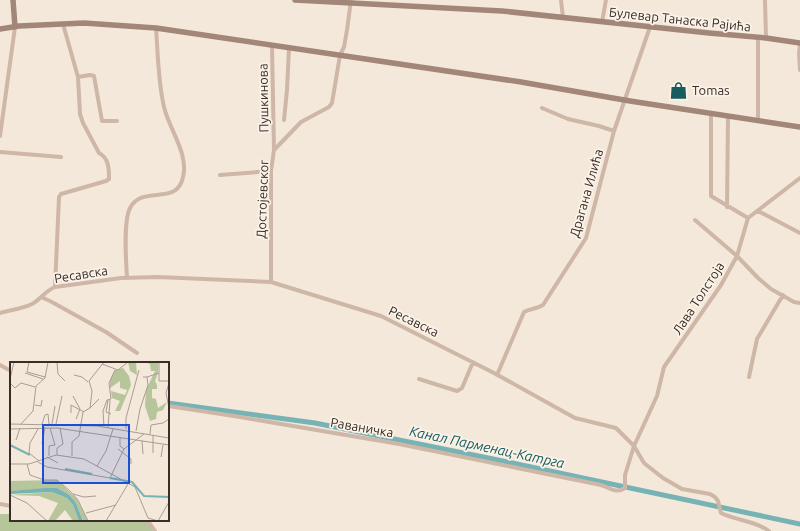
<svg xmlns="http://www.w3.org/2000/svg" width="800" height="531" font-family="Ubuntu,sans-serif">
  <rect width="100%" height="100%" fill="#f4e8db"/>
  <path fill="#b7c59a" d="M 0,514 L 11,514 L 11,520 L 147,520 L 155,531 L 0,531 Z"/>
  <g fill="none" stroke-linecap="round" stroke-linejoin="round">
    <path stroke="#77b3b5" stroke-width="5" d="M 168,403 L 315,423 L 493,459 L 800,524"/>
    <path stroke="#ceb7a6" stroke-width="4" d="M 561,0 L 563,18
      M 765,0 L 766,38
      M 602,22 L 606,0
      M 272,45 L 274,150
      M 800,45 L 799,53 L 800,70
      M 78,77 L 90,75 L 94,76 L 102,121 L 117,121
      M 542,108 L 568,119 L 599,126 L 614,131
      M 711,113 L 711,196 L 748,218
      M 284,120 L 287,90 L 289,48
      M 758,120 L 758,37
      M 0,136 L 15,27
      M 0,152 L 61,157
      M 220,175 L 271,171
      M 727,207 L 728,116
      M 758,211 L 800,233
      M 695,220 L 737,256 L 758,278 L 771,289 L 794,302 L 800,303
      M 127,278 C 126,260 123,222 130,208 C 142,184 177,207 183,177 C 189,154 169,129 164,107 C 158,81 158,55 156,28
      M 271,282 L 271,171 L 274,150 L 301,122 L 329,107 L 332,103 L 340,55 L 344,47 L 347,30 L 351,0
      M 55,287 L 59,197 L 61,194 L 106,181 L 109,179 C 109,169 109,158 99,153 L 83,123 L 80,114 L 78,77 L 63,24
      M 41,297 L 50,301 L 106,332 L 137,353
      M 0,313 C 10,310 22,309 32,304 C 41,299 45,291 55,287 L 121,278 L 158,277 L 271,282 L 381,316 L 494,373 L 575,418 L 616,428 L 634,446 L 644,463 L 663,478 L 682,489 L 710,494 L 715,497 L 718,501 L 721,513 C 737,521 754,520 769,531
      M 0,365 L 11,371
      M 497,375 L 524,312 C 531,308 535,310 543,305 L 586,238 L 614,131 L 650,27
      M 749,377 L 757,339 L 783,295
      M 419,379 L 457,391 L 462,388 L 473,362
      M 168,406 L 234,416 L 399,444 L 601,485 C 610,488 616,494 625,488 L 625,475 L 634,446 L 657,396 L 664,367 L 721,285 L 737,256 L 748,218 L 800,178
      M 0,504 L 11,506
      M 147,520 L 155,531"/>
    <path stroke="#a28677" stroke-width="5.5" d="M 13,0 L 15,27
      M 295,0 L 502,11 L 709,33 L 766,38 L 800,43
      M 0,29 L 19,26 L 84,23 L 156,28 L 521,82 L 630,101 L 800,127"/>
  </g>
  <defs>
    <symbol id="shop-bare" viewBox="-9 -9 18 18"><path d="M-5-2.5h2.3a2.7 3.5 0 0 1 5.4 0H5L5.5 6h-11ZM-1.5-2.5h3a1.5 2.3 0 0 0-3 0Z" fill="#185c5f" stroke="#fbf2e8" stroke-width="2.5" paint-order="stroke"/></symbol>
  </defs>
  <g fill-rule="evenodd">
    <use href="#shop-bare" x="666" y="78" width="25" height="25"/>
  </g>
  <g text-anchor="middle" stroke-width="3.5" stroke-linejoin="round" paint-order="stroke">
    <g font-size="13" fill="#392d27" stroke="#fbf2e8">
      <text transform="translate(680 19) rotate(6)" y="5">Булевар Танаска Рајића</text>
      <text transform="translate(263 98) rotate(-91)" y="5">Пушкинова</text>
      <text transform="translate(586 193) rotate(-74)" y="5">Драгана Илића</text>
      <text transform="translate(262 199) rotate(-88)" y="5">Достојевског</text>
      <text transform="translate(81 274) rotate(-9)" y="5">Ресавска</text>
      <text transform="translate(698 298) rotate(-57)" y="5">Лава Толстоја</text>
      <text transform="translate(414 321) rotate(26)" y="5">Ресавска</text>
      <text transform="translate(362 427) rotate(10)" y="5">Раваничка</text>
    </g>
    <g font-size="13" fill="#392d27" stroke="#fbf2e8" text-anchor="start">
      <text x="692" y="95">Tomas</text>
    </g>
    <g font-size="14" font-style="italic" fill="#185c5f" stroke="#fbf2e8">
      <text transform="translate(487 447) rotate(12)" y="5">Канал Парменац-Катрга</text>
    </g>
  </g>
  <g transform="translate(10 362)">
    <rect width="159" height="159" fill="#f4e8db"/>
    <path d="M 118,0 L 126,0 L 127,13 L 120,9 ZM 134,0 L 148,0 L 148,11 L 145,19 L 147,23 L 147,27 L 142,27 L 142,36 L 146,37 L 148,46 L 157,40 L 153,48 L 147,50 L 146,57 L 140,59 L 135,44 L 136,28 L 145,9 L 141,9 L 140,2 ZM 113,6 L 119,14 L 121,23 L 110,49 L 105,49 L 110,39 L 102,36 L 101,29 L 115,33 L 117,28 L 110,26 L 110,19 L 100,26 L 100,18 L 105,8 ZM 47,118 L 67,137 L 78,159 L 73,159 L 66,141 L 47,126 L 0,129 L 0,119 ZM 42,130 L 57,136 L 63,143 L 69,159 L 63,159 L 55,148 L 45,159 L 38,159 L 48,141 L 29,134 L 0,133 Z" fill="#b7c59a"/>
    <path d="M 36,126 L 47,126 L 59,133 L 66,141 L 73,159 L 69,159 L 63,143 L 57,136 L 42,130 L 0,132 L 0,129 Z" fill="#77b3b5"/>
    <path fill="none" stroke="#77b3b5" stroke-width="2" d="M 0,83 L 20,93M 55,107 L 82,112M 100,116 L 122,120 L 134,134 L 159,135"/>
    <path fill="none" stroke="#a99d93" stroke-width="1" d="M 19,0 L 17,10 L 35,15M 47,0 L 48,12 L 55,19M 149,0 L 149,19 L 159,19M 92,2 L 108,8 L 118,0M 15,11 L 33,17M 64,13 L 72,15 L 78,20M 137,15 L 149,11M 0,17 L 4,0M 0,21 L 5,26 L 11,21 L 25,25M 159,21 L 156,31 L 159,46M 63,34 L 70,47 L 66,57M 98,38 L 96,50 L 101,52M 25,43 L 31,44 L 32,38M 80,46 L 89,37M 61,51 L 61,43 L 74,50M 0,62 L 87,64 L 159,76M 11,62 L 23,49 L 26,24 L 35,16 L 38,0M 32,62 L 35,53 L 38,52 L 39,62M 42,62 L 45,44M 46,62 L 52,34M 94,65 L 93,49 L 97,38 L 101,37 L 99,21 L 105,8M 98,66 L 100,38M 0,67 L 47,66 L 159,83M 28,67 L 20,81 L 19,91 L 29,99M 116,67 L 116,56 L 129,8M 126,69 L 130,47 L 138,23 L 137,15 L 133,15M 140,72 L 141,63 L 153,61 L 159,57M 143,73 L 143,91M 110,75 L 110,84 L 114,87M 6,78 L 10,66M 132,79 L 133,92M 32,82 L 35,65M 108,87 L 121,97 L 121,102M 47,93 L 47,86 L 53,82 L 50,66M 39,94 L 39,84 L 45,83 L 40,66M 62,94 L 62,80 L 69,74 L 73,50 L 80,46 L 82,29 L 79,19 L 94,0M 37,95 L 48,101M 151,95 L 153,83M 28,100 L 37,105 L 100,116 L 114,87 L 134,72M 0,102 L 19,102 L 46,93 L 74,97 L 125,125 L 138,156 L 148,159M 17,102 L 20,113 L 34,118 L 47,118 L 60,129 L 68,138 L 78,159M 87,104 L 96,89 L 103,67M 63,132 L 74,135 L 86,134M 0,133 L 17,141 L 37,159M 76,151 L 106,143M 96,159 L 118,122M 148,159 L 159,140"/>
    <path fill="#1d4ed8" fill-opacity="0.15" stroke="#1d4ed8" stroke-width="2" d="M 33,63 L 119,63 L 119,121 L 33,121 Z"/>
    <rect width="159" height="159" fill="none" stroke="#392d27" stroke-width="2"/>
  </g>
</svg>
